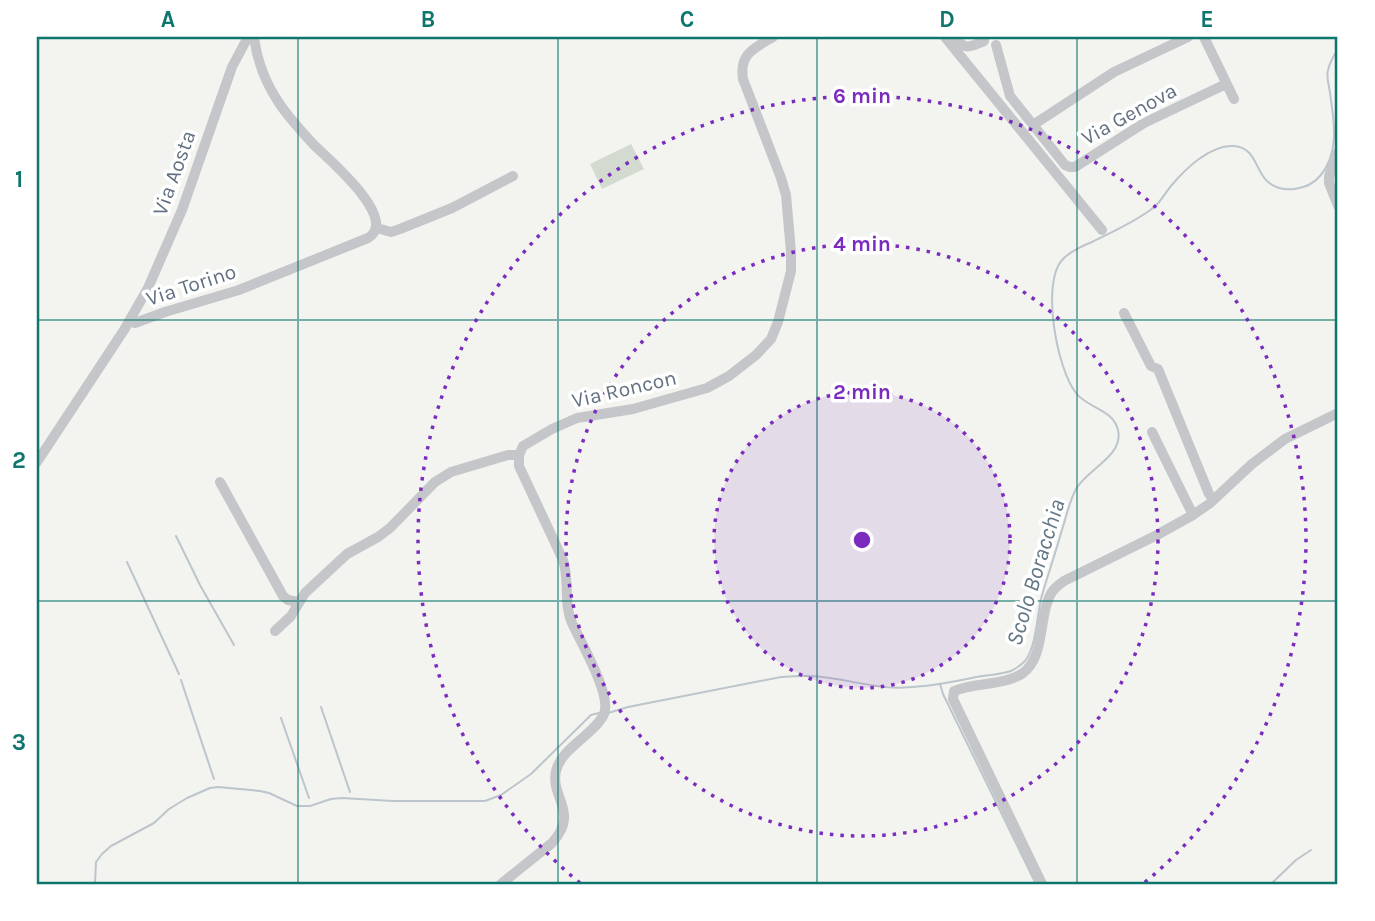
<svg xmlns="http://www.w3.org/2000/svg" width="1375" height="921" font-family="Karla,sans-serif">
  <rect width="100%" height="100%" fill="#f3f4ef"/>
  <path fill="#d3dbd0" d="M 631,144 L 644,169 L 602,189 L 590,164 Z"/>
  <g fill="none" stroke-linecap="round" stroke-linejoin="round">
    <path stroke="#bcc5cb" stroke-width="2" d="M 176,536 L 200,585 L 234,645
      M 127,562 L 179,674
      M 181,680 L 214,779
      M 940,684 L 943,694 L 1036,884
      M 321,707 L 350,792
      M 608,713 L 628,707 L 781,677 C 795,676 808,675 822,677 C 843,679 863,685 885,687 C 917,690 950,682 982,676 C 991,675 1002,674 1011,671 C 1015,669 1022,664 1025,661 C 1036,647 1037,617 1041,599 C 1047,577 1055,555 1061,533 C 1066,518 1069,502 1076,489 C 1087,469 1124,456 1118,430 C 1113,409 1087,408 1076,393 C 1057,369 1041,284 1062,260 C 1070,251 1082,246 1092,242 C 1112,232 1135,222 1153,208 C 1160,203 1165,193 1171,186 C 1185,169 1210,145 1233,146 C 1256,147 1255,170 1267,181 C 1282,195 1308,190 1320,176 C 1340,153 1334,120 1330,93 C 1329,85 1326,77 1328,70 C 1330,62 1334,55 1338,49
      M 281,718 L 309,798
      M 95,884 L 96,862 L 102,854 L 111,846 L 154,823 L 169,809 L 187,798 L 210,788 L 218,787 L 260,791 L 269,793 L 297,806 L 310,806 L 331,799 L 342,798 L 393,801 L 485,801 L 501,795 L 531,774 L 591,715 L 599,713
      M 1271,884 L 1296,860 L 1311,850"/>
    <path stroke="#c4c6ca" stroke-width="10" d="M 945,37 L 1102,230
      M 954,37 C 966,51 969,47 984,41
      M 1204,37 L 1234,99
      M 996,45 L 1010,96 L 1065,165 L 1070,167 L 1075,167 L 1144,123 L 1226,84
      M 1033,125 L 1114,72 L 1188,37
      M 1338,152 L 1329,176 L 1329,183 L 1338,206
      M 377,228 L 391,232 L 400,229 L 452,208 L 513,176
      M 1124,313 L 1151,366 L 1158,369 L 1209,494 L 1213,499
      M 130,321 L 135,323 L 165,312 L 239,290 L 368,238 C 400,219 328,159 314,145 C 302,132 289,118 279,103 C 265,82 257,61 254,37
      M 1152,432 L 1193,515
      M 37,462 L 124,330 L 148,288 L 182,210 L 232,67 L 248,37
      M 220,482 L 283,596 L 288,600 L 298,602
      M 275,631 L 291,616 L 305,593 L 347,554 L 378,537 L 390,528 L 435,482 L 451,472 L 508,455 L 519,455
      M 501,884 L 552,843 C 580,812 550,798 556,771 C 561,748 594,735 604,714 C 612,695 581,643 572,623 C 563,603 570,581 563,560 L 519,466 L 519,455 L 523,446 L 552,429 L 577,418 L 633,409 L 707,388 L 729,376 L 756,355 L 771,339 L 778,322 L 791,271 L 791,252 L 786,195 L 781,178 L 743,79 C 739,53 755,48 773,37
      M 1042,884 L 953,699 L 954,691 C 975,682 1004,686 1023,673 C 1046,656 1038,614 1052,592 C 1055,587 1060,584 1064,581 L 1155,536 L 1193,515 L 1209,504 L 1252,464 L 1285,439 L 1338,413"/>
  </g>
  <path fill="none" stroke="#0f766e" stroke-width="2" stroke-opacity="0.55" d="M 298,37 L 298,884M 558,37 L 558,884M 817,37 L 817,884M 1077,37 L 1077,884M 37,320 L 1338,320M 37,601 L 1338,601"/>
  <circle cx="862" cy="540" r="148" fill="#7b2cbf" fill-opacity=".12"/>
  <g fill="none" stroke="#7b2cbf" stroke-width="3.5" stroke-dasharray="3.5 7">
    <circle cx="862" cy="540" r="148"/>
    <circle cx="862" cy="540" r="296"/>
    <path d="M580 883A444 444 0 1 1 1144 883"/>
  </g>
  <g text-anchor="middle" stroke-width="7" stroke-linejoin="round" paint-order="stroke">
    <g font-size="21" fill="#627081" stroke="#fff">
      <text transform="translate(1129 114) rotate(-29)" y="7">Via Genova</text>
      <text transform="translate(174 173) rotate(-70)" y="7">Via Aosta</text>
      <text transform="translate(191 285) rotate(-18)" y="7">Via Torino</text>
      <text transform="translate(624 389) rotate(-13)" y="7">Via Roncon</text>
    </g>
    <g font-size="23" font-style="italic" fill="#637885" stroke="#fff">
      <text transform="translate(1035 572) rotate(-73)" y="8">Scolo Boracchia</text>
    </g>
  </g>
  <circle cx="862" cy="540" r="10" fill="#7b2cbf" stroke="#fff" stroke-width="3.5"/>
  <g font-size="21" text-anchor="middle" font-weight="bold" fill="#7b2cbf" stroke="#fff" stroke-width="7" stroke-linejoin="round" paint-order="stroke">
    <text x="862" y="103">6 min</text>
    <text x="862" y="251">4 min</text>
    <text x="862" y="399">2 min</text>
  </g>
  <rect width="1375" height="921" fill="none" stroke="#ffffff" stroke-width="77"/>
  <rect x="38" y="38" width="1298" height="845" fill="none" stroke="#0f766e" stroke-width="2.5"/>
  <g font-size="23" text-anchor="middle" font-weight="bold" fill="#0f766e">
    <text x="168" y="27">A</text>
    <text x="428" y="27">B</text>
    <text x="687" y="27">C</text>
    <text x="947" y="27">D</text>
    <text x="1207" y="27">E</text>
    <text x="19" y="187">1</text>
    <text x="19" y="468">2</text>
    <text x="19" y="750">3</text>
  </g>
</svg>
